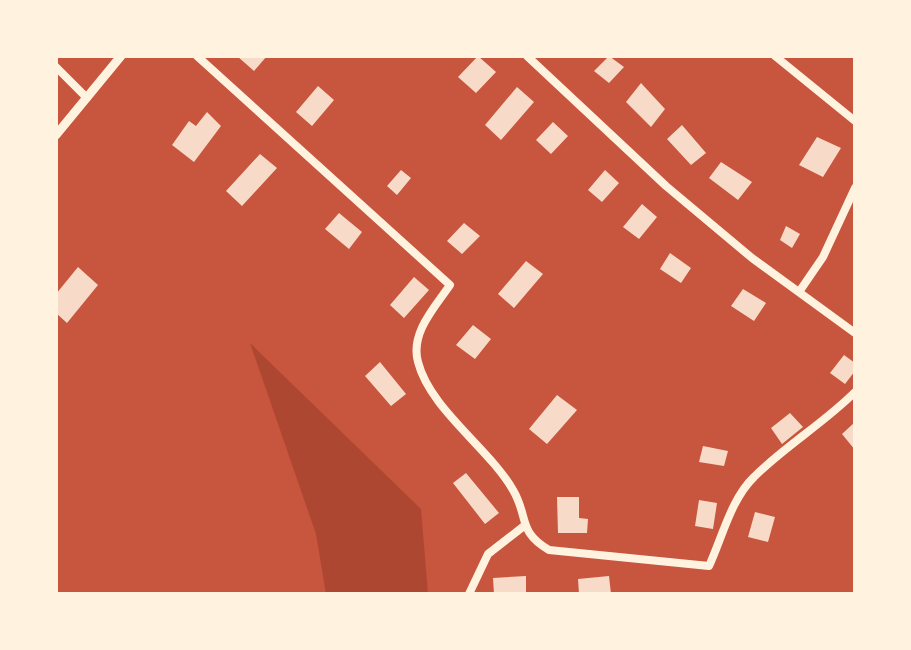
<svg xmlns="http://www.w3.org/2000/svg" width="911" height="650" font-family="Inter,sans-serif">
  <rect width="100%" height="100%" fill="#c8553d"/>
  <path fill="#ae4732" d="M 250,343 L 421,509 L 428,594 L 326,594 L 316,534 Z"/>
  <path fill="#f7dbc8" d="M 237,56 L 267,56 L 254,71 Z
    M 478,56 L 496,72 L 476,93 L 458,77 Z
    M 609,56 L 624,67 L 609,83 L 594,71 Z
    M 641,83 L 665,109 L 651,127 L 626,102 Z
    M 318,86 L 334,100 L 312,126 L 296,112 Z
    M 517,87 L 534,102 L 501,140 L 485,125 Z
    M 207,112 L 221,126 L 194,162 L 172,145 L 189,121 L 196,126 Z
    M 553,122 L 568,136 L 551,154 L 536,140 Z
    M 682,125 L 706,153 L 691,165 L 667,139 Z
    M 817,137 L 841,148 L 823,177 L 799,165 Z
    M 260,154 L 277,168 L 242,206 L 226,191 Z
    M 721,162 L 752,182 L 738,200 L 709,178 Z
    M 401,170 L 411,178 L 397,195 L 387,186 Z
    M 605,170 L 619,183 L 602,202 L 588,190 Z
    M 642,204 L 657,217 L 639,239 L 623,227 Z
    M 339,213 L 362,232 L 349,249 L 325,229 Z
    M 464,223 L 480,236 L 462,254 L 447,241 Z
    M 786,226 L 800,234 L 792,248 L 780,240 Z
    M 670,253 L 691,268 L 681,283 L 660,269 Z
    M 526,261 L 543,274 L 514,308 L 498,294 Z
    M 78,267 L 98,285 L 67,323 L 56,313 L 56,294 Z
    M 414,277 L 429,290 L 404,318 L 390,305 Z
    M 743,289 L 766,303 L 754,321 L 731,306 Z
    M 473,325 L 491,339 L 475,359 L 456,345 Z
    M 844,355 L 855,363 L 855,371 L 845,384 L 830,373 Z
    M 380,362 L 406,394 L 391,406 L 365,376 Z
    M 557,395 L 577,410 L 547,444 L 529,429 Z
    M 790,413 L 803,427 L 782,444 L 771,428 Z
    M 855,422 L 855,450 L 842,434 Z
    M 703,446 L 728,451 L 724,466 L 699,462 Z
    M 466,473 L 499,513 L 485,524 L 453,483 Z
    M 557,497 L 579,497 L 579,518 L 588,519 L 587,533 L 558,533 Z
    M 699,500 L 717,503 L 713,529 L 695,526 Z
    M 755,512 L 775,517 L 768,542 L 748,537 Z
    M 526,576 L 526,594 L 494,594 L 493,578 Z
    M 609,576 L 611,594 L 579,594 L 578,579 Z"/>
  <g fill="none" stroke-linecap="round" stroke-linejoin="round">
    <path stroke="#fff3e0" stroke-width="8" d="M 197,56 L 450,285 C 435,307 410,333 418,362 C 430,409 489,448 513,490 C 529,517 517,531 549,550 L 709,566 C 722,538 731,499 754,477 C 785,446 824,423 855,392
      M 527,56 L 666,186 L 752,258 L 855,333
      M 775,56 L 855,121
      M 56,67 L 87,98
      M 799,292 L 823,257 L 855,188
      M 469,594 L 488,554 L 524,526"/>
    <path stroke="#fff3e0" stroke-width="9" d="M 56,135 L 121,56"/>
  </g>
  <rect width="911" height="650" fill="none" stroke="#fff3e0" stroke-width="116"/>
</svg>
